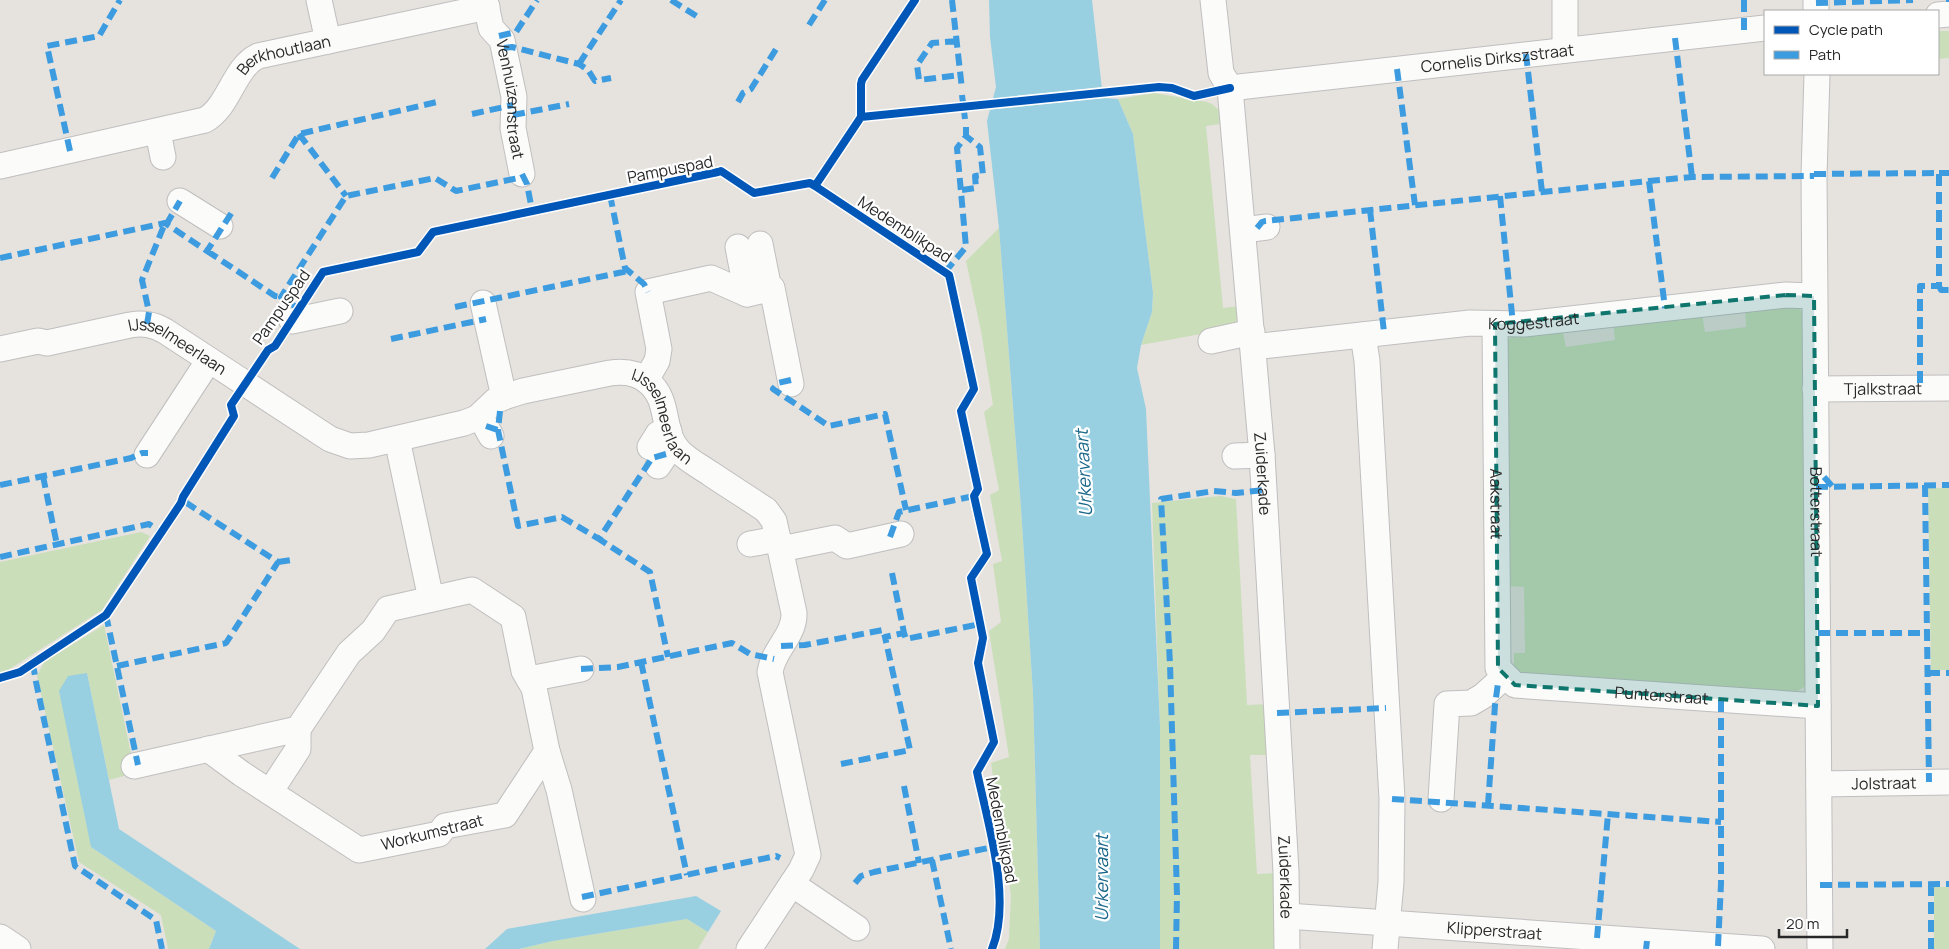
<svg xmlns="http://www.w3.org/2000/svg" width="1949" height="949" font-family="Manrope,sans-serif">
  <rect width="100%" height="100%" fill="#e6e2de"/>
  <path fill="#cadeba" d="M 1938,31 L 1949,31 L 1949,58 L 1938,59 Z
    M 1154,93 L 1207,102 L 1212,104 L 1220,111 L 1221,124 L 1206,126 L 1223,308 L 1239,306 C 1238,317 1238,324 1228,329 L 1141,345 L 1152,312 L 1153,293 L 1133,134 L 1118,99 Z
    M 999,228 L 1021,508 L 1033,694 L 1040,949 L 1005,949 L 1009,939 L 1011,895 L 991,763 L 1009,757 L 989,631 L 1001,622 L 993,564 L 1002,561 L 990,495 L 999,490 L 984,412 L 993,405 L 981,331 L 966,261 Z
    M 1797,306 L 1801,310 L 1806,318 L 1807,682 L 1804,687 L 1795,693 L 1514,673 L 1514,653 L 1525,653 L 1524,587 L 1505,586 L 1506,341 L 1514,335 L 1562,328 L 1566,347 L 1615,340 L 1613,322 L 1702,313 L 1705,332 L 1746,327 L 1745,307 Z
    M 1928,488 L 1949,488 L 1949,670 L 1931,670 Z
    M 1220,496 L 1236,499 L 1247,705 L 1267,704 L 1270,755 L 1250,755 L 1257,874 L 1276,873 L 1277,949 L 1160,949 L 1160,726 L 1152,503 Z
    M 141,532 L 150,536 L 102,610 L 8,670 L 0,672 L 0,562 Z
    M 104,625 L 135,773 L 109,780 L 87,673 L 91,847 L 216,931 L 209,949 L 168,949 L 161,915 L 79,862 L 37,676 L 44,662 Z
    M 1934,887 L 1949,887 L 1949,949 L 1934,949 Z
    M 687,919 L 708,932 L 698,949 L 519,949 L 553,941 Z"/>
  <path fill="#98d0e1" d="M 989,0 L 1092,0 L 1103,98 L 1118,99 L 1133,134 L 1153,293 L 1152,312 L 1141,345 L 1137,368 L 1146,409 L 1160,726 L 1160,949 L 1040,949 L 1033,694 L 1021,508 L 999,228 L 987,121 L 996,87 L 990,37 Z
    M 87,673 L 119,829 L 300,949 L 209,949 L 216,931 L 91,847 L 59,691 L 68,676 Z
    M 696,896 L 721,911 L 708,932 L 687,919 L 553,941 L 519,949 L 485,949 L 507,929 Z"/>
  <path fill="#e6e2de" d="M 1102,87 L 1104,87 L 1105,96 L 1116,97 L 987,110 L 990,99 Z"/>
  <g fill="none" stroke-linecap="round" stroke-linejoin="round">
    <defs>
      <g id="minor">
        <path d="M 319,0 L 328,41"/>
        <path id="s1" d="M 485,0 L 491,28 L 502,40 L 514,97 L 513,128 L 522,174"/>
        <path id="s2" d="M 1213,0 L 1221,73 L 1230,88 L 1262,455 L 1286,872 L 1287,949"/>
        <path d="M 1816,11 L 1816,0"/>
        <path d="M 1938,15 L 1949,14"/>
        <path d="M 1565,50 L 1565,0"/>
        <path id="s3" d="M 1817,74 L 1814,176 L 1820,949"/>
        <path id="s4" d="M 1230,88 L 1765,28"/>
        <path d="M 158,132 L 163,157"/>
        <path id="s5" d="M 0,166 L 205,120 C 229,107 234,67 258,56 L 487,7"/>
        <path d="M 180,201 L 220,226"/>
        <path d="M 1243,230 L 1267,227"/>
        <path d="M 760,244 L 769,289"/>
        <path d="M 738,247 L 747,294"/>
        <path d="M 769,289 L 772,288 L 791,384"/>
        <path d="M 483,303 L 504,397"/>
        <path d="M 292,321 L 340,311"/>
        <path id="s6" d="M 1495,324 L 1498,668 L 1515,685 L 1818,706"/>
        <path d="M 1363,335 L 1367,361 L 1392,799 L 1391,882 L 1385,949"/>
        <path d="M 1211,341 L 1252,332"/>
        <path id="s7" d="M 1253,347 L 1470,323 L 1524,324 L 1786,295 L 1814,296"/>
        <path id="s8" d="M 0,349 L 38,341 L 47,343 L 130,325 C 143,323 153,324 165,331 L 330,439 L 350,446 L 369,445 L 464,423 L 477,418 L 495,401 L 504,397 L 523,391 L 610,373 C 624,371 636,372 647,381 C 672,400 660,434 680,452 C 689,461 701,467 711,474 C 729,486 748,498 766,510 L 774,521 L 776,530 L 794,613 C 795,635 773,650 770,672 L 808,855 L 801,870 L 749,949"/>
        <path d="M 646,380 L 657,361 L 659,349 L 648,292 L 711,278 L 747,294 L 769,289"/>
        <path id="s9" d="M 1815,389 L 1949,388"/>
        <path d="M 480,416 L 491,436"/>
        <path d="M 397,439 L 431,599"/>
        <path d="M 650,447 L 658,434 L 669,431"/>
        <path d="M 147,455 L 209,360"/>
        <path d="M 1235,456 L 1262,455"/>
        <path d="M 658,466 L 666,454 L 676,448"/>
        <path d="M 750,544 L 778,539"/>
        <path d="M 781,549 L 835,538 L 847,546 L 901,534"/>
        <path d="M 529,679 L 581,669"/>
        <path d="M 208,749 L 242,774 L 359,850 L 439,834 L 445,826 L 505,815 L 547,751"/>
        <path d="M 134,766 L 298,729 L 349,653 L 373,631 L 388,609 L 472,590 L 513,617 L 524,671 L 534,688 L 547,751 L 559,790 L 583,899"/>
        <path id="s10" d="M 1819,784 L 1949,782"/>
        <path d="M 270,792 L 298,749 L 298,729"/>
        <path d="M 1441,799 L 1447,704 L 1471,703 L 1483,696 L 1505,676"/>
        <path d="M 792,884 L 857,928"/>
        <path id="s11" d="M 1287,916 L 1762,949"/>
        <path d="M 0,937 L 18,949"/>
      </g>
    </defs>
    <use href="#minor" stroke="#c0bfbf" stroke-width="27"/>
    <use href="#minor" stroke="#fbfbfa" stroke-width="25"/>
    <path stroke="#3d9ce0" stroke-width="6" stroke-dasharray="12 6" stroke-linecap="butt" d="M 671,0 L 698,17
      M 952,0 L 962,89
      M 1744,0 L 1744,30
      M 1949,0 L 1949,2
      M 1816,3 L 1913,0
      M 809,25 L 825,0
      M 499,36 L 516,32 L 537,0
      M 1675,38 L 1692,177
      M 957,41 L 932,43 L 917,65 L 919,80 L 960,75
      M 504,48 L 512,47 L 579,64 L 588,70 L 595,81 L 611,78
      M 1526,54 L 1542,192
      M 579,64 L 621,0
      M 1397,69 L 1415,205
      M 962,95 L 965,119
      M 738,102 L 743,93 L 751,89 L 778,46
      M 472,114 L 513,105
      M 513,115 L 569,104
      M 299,134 L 346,196
      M 70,151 L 47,46 L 99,36 L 120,0
      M 1939,173 L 1949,173
      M 522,174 L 527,184 L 532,210
      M 1814,174 L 1939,173 L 1939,286 L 1920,286 L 1920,388
      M 272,178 L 299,134 L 437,102
      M 1649,181 L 1665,308
      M 962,190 L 976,188 L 975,176 L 983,175 L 980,147 L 966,136
      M 610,195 L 625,268 L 644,284 L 648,292
      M 1500,196 L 1513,324
      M 1370,210 L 1384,332
      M 166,225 L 180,201
      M 1257,228 L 1262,222 L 1265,221 L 1649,181 L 1692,177 L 1814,176
      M 207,251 L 275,296 L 281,297
      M 0,258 L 165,223 L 207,251 L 234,209
      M 945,272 L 966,247 L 957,148 L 966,136 L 966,126
      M 1939,286 L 1941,290 L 1949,290
      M 455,307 L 628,271
      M 299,309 L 281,297 L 346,196 L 435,178 L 456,191 L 523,177
      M 147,324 L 149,312 L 142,280 L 165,223
      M 391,339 L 486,319
      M 791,380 L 778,383 L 773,389 L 829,426 L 885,414 L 906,510
      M 500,411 L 498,430 L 518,526 L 562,517 L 599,539
      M 486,426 L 498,430
      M 666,454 L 652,458 L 599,539 L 650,572 L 668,657
      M 43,476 L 57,545
      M 1824,477 L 1833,487
      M 0,485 L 131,458 L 142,453 L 148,453
      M 1925,485 L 1929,782
      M 1816,487 L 1949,485
      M 890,537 L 899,512 L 974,496
      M 0,557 L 149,524 L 161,532
      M 278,562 L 291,560 L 293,557
      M 892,573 L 904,633
      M 106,615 L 138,765
      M 1818,633 L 1927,633
      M 781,646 L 805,645 L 883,630 L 885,637
      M 641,662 L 687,875
      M 29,665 L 34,670 L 36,682 L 75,866 L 156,920 L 162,949
      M 117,666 L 226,643 L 278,562 L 182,500
      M 581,669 L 618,667 L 732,643 L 750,654 L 774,659
      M 1928,673 L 1949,673
      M 1277,713 L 1386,708
      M 841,764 L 910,750 L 885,637 L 904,633 L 906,639 L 980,624
      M 904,786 L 919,863
      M 1392,799 L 1721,822
      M 1488,805 L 1495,705 L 1498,683
      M 932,860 L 951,949
      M 855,883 L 861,876 L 874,872 L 993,847
      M 1931,884 L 1931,949
      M 1820,885 L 1949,884
      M 582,897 L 776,856 L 780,858
      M 1597,938 L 1608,814
      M 1718,946 L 1721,884 L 1721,700
      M 1176,949 L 1177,895 L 1170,664 L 1161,499 L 1214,491 L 1236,493 L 1264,490
      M 1646,949 L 1647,941"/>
    <defs>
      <path id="cycleway" d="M 915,0 L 862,80 L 861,84 L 861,117 L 815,186 L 949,275 L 950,279 L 974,389 L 961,411 L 978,489 L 974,496 L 987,554 L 971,578 L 983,638 L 978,663 L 994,742 L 977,772 C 988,824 1012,899 992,949
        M 861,117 L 1159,87 L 1172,88 L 1194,96 L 1230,88
        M 0,678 L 20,672 L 106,615 L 181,503 L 183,497 L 234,416 L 231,405 L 268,350 L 275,346 L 323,272 L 418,252 L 433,232 L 718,172 L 721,171 L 754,193 L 810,183 L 815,186"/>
    </defs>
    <use href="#cycleway" stroke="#fff" stroke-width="11"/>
    <use href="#cycleway" stroke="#0057b8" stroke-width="8"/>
  </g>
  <path fill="#0f766e" fill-opacity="0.2" stroke="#0f766e" stroke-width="4" stroke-dasharray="10 6" stroke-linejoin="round" d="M 1786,295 L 1814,296 L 1818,706 L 1515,685 L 1498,668 L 1495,324 Z"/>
  <g text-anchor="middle" stroke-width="4.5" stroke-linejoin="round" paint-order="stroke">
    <g font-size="16" fill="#282828" stroke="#fff">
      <text dy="6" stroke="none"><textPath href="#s4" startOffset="269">Cornelis Dirkszstraat</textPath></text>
      <text dy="6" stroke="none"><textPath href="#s5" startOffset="319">Berkhoutlaan</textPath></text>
      <text dy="6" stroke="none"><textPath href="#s1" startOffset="105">Venhuizenstraat</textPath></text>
      <text transform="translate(670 169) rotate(-11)" y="6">Pampuspad</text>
      <text transform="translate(905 229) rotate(33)" y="6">Medemblikpad</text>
      <text transform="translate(281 307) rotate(-55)" y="6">Pampuspad</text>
      <text dy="6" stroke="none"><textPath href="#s7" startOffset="282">Koggestraat</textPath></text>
      <text dy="6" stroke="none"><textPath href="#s8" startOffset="186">IJsselmeerlaan</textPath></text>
      <text dy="6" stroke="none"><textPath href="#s9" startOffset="68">Tjalkstraat</textPath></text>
      <text dy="6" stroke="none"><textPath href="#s8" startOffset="739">IJsselmeerlaan</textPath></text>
      <text dy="6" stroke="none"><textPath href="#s2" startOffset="478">Zuiderkade</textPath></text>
      <text dy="6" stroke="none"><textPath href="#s6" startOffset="180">Aakstraat</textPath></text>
      <text dy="6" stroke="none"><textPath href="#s3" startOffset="438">Botterstraat</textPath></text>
      <text dy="6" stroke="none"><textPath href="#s6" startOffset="515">Punterstraat</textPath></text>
      <text dy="6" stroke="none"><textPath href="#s10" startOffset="65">Jolstraat</textPath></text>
      <text transform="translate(1002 830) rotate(79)" y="6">Medemblikpad</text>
      <text transform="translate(432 832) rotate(-14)" y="6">Workumstraat</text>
      <text dy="6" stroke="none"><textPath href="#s2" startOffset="882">Zuiderkade</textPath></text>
      <text dy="6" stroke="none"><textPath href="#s11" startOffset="208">Klipperstraat</textPath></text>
    </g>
    <g font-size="18" font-style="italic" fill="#1a678a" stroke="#fff">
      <text transform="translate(1084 473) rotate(-93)" y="6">Urkervaart</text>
      <text transform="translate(1102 878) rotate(-90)" y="6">Urkervaart</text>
    </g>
  </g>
  <rect x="1764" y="10" width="175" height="65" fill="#ffffff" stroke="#a9a9a9"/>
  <rect x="1774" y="26" width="25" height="8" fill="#0057b8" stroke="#a9a9a9"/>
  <text x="1809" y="35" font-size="15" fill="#282828">Cycle path</text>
  <rect x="1774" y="51" width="25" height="8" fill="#3d9ce0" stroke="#a9a9a9"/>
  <text x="1809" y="60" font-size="15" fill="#282828">Path</text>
  <path d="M1779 929v8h68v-8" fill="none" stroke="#282828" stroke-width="2.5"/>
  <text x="1786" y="929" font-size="15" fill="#282828" stroke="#ffffff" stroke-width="4" paint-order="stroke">20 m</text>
</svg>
